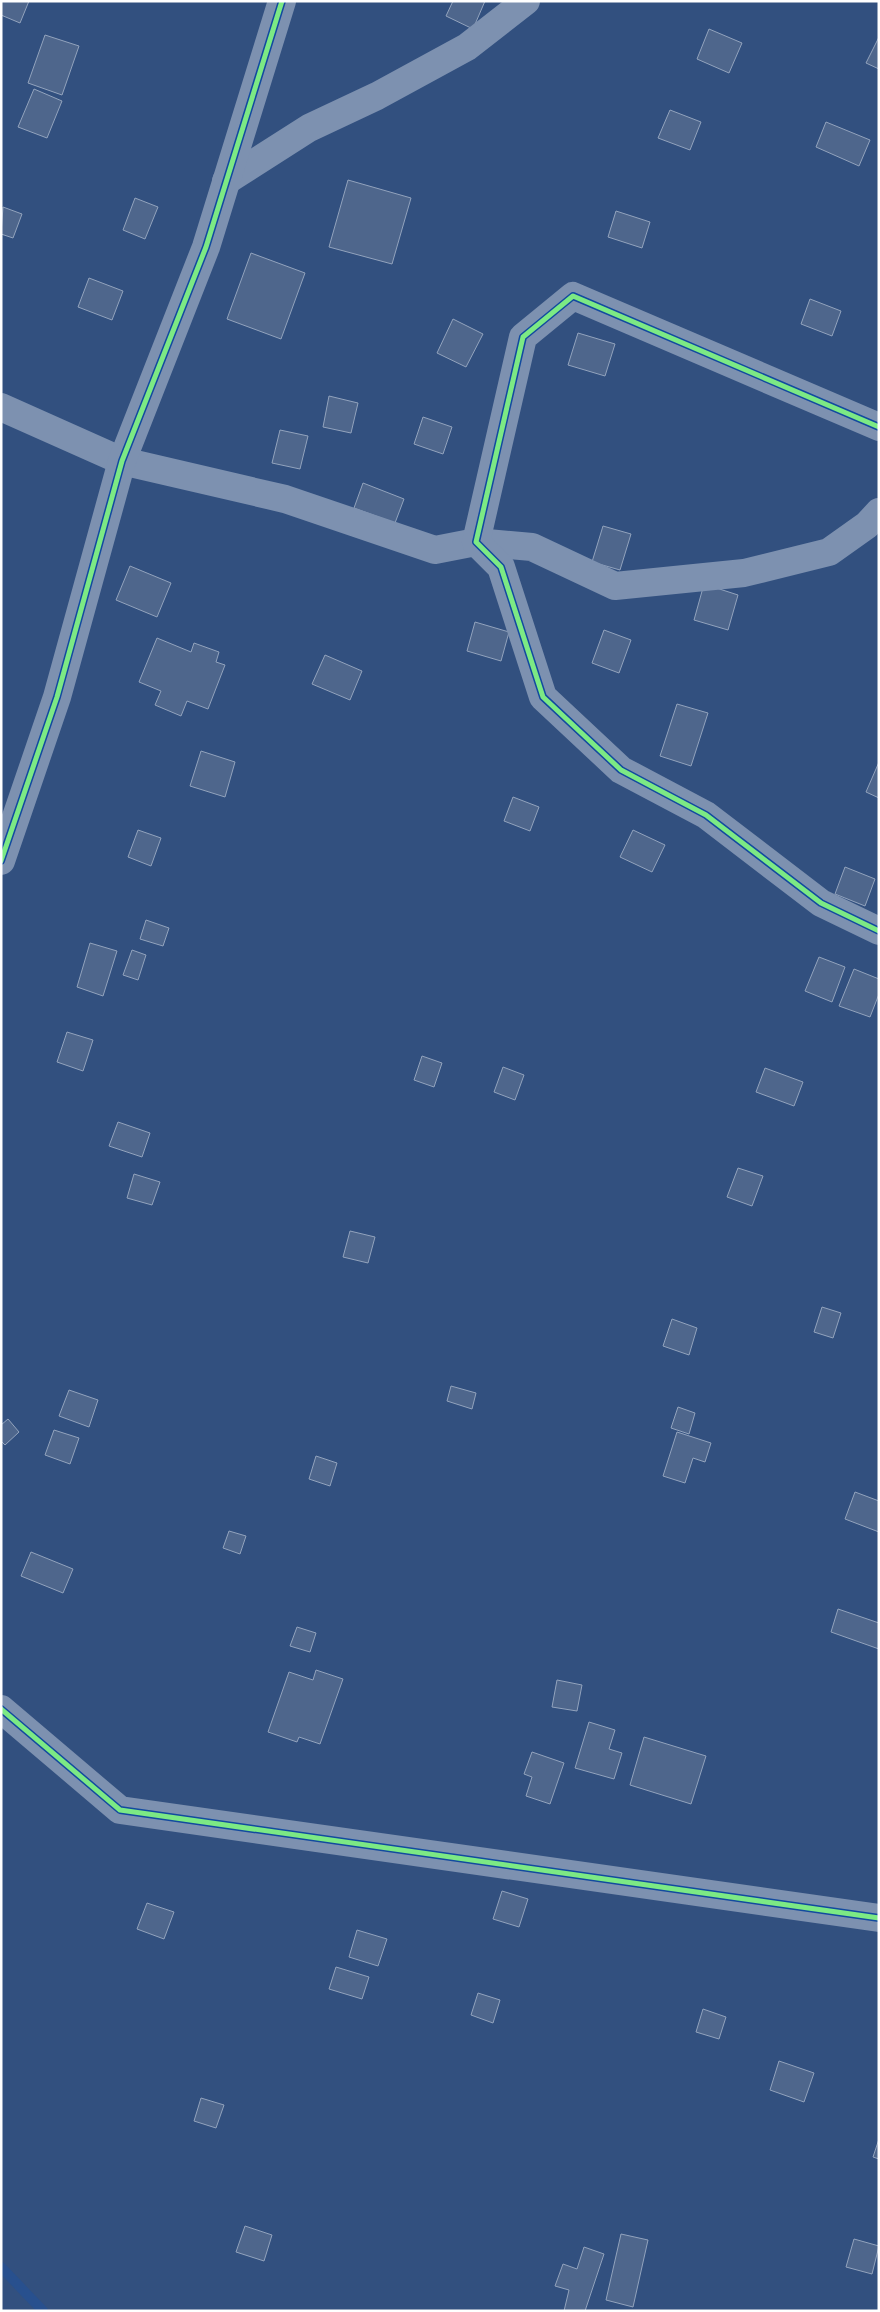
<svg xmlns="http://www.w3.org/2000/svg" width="880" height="2312" font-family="'Alegreya Sans',sans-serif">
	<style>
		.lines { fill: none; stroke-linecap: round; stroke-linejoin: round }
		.stream { stroke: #28508e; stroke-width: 10 }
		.building { fill: #4e668c; stroke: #92a3bd }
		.street { stroke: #7d91b0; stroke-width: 28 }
		.cycleway-casing { stroke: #124a9f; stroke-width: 8 }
		.cycleway { stroke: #7ce984; stroke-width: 5 }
	</style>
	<rect width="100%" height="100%" fill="#32507f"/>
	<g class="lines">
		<polyline class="stream" points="1,2267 43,2311"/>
	</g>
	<g class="building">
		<polygon points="1,1 29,1 20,23 1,15"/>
		<polygon points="453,1 485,1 473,29 446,16"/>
		<polygon points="709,29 742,43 729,73 697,59"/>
		<polygon points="45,35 79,46 62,95 28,83"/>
		<polygon points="879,37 879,69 866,63"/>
		<polygon points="34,89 62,101 47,138 18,127"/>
		<polygon points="670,110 701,122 690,150 658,138"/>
		<polygon points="826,122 870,140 859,166 816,147"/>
		<polygon points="348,180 411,198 392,264 329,247"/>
		<polygon points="135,198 158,207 145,239 123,230"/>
		<polygon points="3,207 22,214 13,238 1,234"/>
		<polygon points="616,211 650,222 642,248 608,237"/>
		<polygon points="251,253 305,273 281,339 227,319"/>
		<polygon points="89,278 123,291 112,320 78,307"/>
		<polygon points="810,299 841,311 832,336 801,324"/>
		<polygon points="453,319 483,334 466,367 437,353"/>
		<polygon points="578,333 615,344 605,376 568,365"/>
		<polygon points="329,396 358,403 351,433 323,427"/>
		<polygon points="423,417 452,427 443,454 414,444"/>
		<polygon points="280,430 308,436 300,469 272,463"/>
		<polygon points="363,483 404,499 395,523 354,508"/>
		<polygon points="603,526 631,534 620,570 592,562"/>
		<polygon points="130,566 171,583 157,617 116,600"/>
		<polygon points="704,584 738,595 728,630 694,620"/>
		<polygon points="475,622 509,632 501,661 467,651"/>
		<polygon points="604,630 631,640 619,673 592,663"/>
		<polygon points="157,638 191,652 194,643 219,652 216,662 225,665 208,709 187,701 181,716 155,705 161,691 139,682"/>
		<polygon points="325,655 362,671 350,700 312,684"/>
		<polygon points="677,704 708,713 691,766 660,756"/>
		<polygon points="201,751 235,762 225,797 190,786"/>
		<polygon points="879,762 879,798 866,792"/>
		<polygon points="513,797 539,807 530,831 504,821"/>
		<polygon points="138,830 161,838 151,866 128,857"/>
		<polygon points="633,830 665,845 652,872 620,857"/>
		<polygon points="845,867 875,879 865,906 835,894"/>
		<polygon points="146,920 169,928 163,946 140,939"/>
		<polygon points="90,943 117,951 103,996 77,987"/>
		<polygon points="132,950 146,955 138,980 123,975"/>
		<polygon points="819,957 845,967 832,1002 805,991"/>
		<polygon points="854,969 879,979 879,994 870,1017 839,1006"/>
		<polygon points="67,1032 93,1040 83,1071 57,1062"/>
		<polygon points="422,1056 442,1063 434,1087 414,1080"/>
		<polygon points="503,1067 524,1075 515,1100 494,1092"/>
		<polygon points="765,1068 803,1082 794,1106 756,1092"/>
		<polygon points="118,1122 150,1133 142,1157 109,1146"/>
		<polygon points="738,1168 763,1176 752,1206 727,1197"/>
		<polygon points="134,1174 160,1182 152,1205 127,1198"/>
		<polygon points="350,1231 375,1237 368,1263 343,1257"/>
		<polygon points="822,1307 841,1313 833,1338 814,1332"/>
		<polygon points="672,1319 697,1328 689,1355 663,1346"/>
		<polygon points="451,1386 476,1393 472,1409 447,1401"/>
		<polygon points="69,1390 98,1400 89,1427 59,1416"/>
		<polygon points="678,1407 695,1413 689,1434 671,1428"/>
		<polygon points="8,1419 19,1432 5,1445 1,1441 1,1425"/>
		<polygon points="54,1430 79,1438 70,1464 45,1455"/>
		<polygon points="677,1432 711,1443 705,1462 693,1458 685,1483 663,1476"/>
		<polygon points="316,1456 337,1463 330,1486 309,1479"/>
		<polygon points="855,1492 879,1501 879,1532 845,1519"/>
		<polygon points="229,1531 246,1536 240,1554 223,1548"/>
		<polygon points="31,1552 73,1569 63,1593 21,1576"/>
		<polygon points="838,1609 879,1623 879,1649 831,1632"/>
		<polygon points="297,1627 316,1633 310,1652 290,1646"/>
		<polygon points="316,1670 343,1679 320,1744 299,1737 297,1742 268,1732 289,1672 313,1680"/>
		<polygon points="557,1680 582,1685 577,1711 552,1707"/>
		<polygon points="589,1722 615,1730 609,1749 622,1753 614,1779 575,1768"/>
		<polygon points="644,1737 706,1756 691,1804 630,1785"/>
		<polygon points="532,1752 564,1763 550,1804 526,1796 532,1777 524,1774"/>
		<polygon points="502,1891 528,1899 519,1927 493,1919"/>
		<polygon points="147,1903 174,1912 164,1939 137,1929"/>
		<polygon points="357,1930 387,1939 378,1966 349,1957"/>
		<polygon points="336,1967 369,1977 362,1999 329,1989"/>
		<polygon points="478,1993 500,2000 493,2023 471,2015"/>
		<polygon points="703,2009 726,2017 719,2039 696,2032"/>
		<polygon points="779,2061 814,2073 804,2102 770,2090"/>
		<polygon points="201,2098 224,2105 216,2128 194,2121"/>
		<polygon points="879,2139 879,2159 873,2157"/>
		<polygon points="245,2226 272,2235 264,2261 236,2252"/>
		<polygon points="621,2234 648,2240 633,2307 606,2300"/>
		<polygon points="854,2239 879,2246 872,2274 846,2267"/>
		<polygon points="584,2247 604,2254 585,2311 564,2311 569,2290 555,2286 563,2264 577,2269"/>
	</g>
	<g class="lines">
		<g class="street">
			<polyline points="226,181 309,128 377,96 467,47 526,1"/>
			<polyline points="1,407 122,461 285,499 435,550 476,542 532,547 615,586 744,573 829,552 867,525 879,512"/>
			<polyline points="879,427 573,296 523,337 476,542 501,567 543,697 621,770 706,815 821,903 879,931"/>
			<polyline points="1,861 57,697 122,461 206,247 282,1"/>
			<polyline points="1,1709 120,1810 879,1918"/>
		</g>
		<defs>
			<g id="cycleway">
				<polyline points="879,427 573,296 523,337 476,542 501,567 543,697 621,770 706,815 821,903 879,931"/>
				<polyline points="1,861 57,697 122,461 206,247 282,1"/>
				<polyline points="1,1709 120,1810 879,1918"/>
			</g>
		</defs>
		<use href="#cycleway" class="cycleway-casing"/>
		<use href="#cycleway" class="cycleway"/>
	</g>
	<rect width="880" height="2312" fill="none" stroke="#ffffff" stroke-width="5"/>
</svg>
